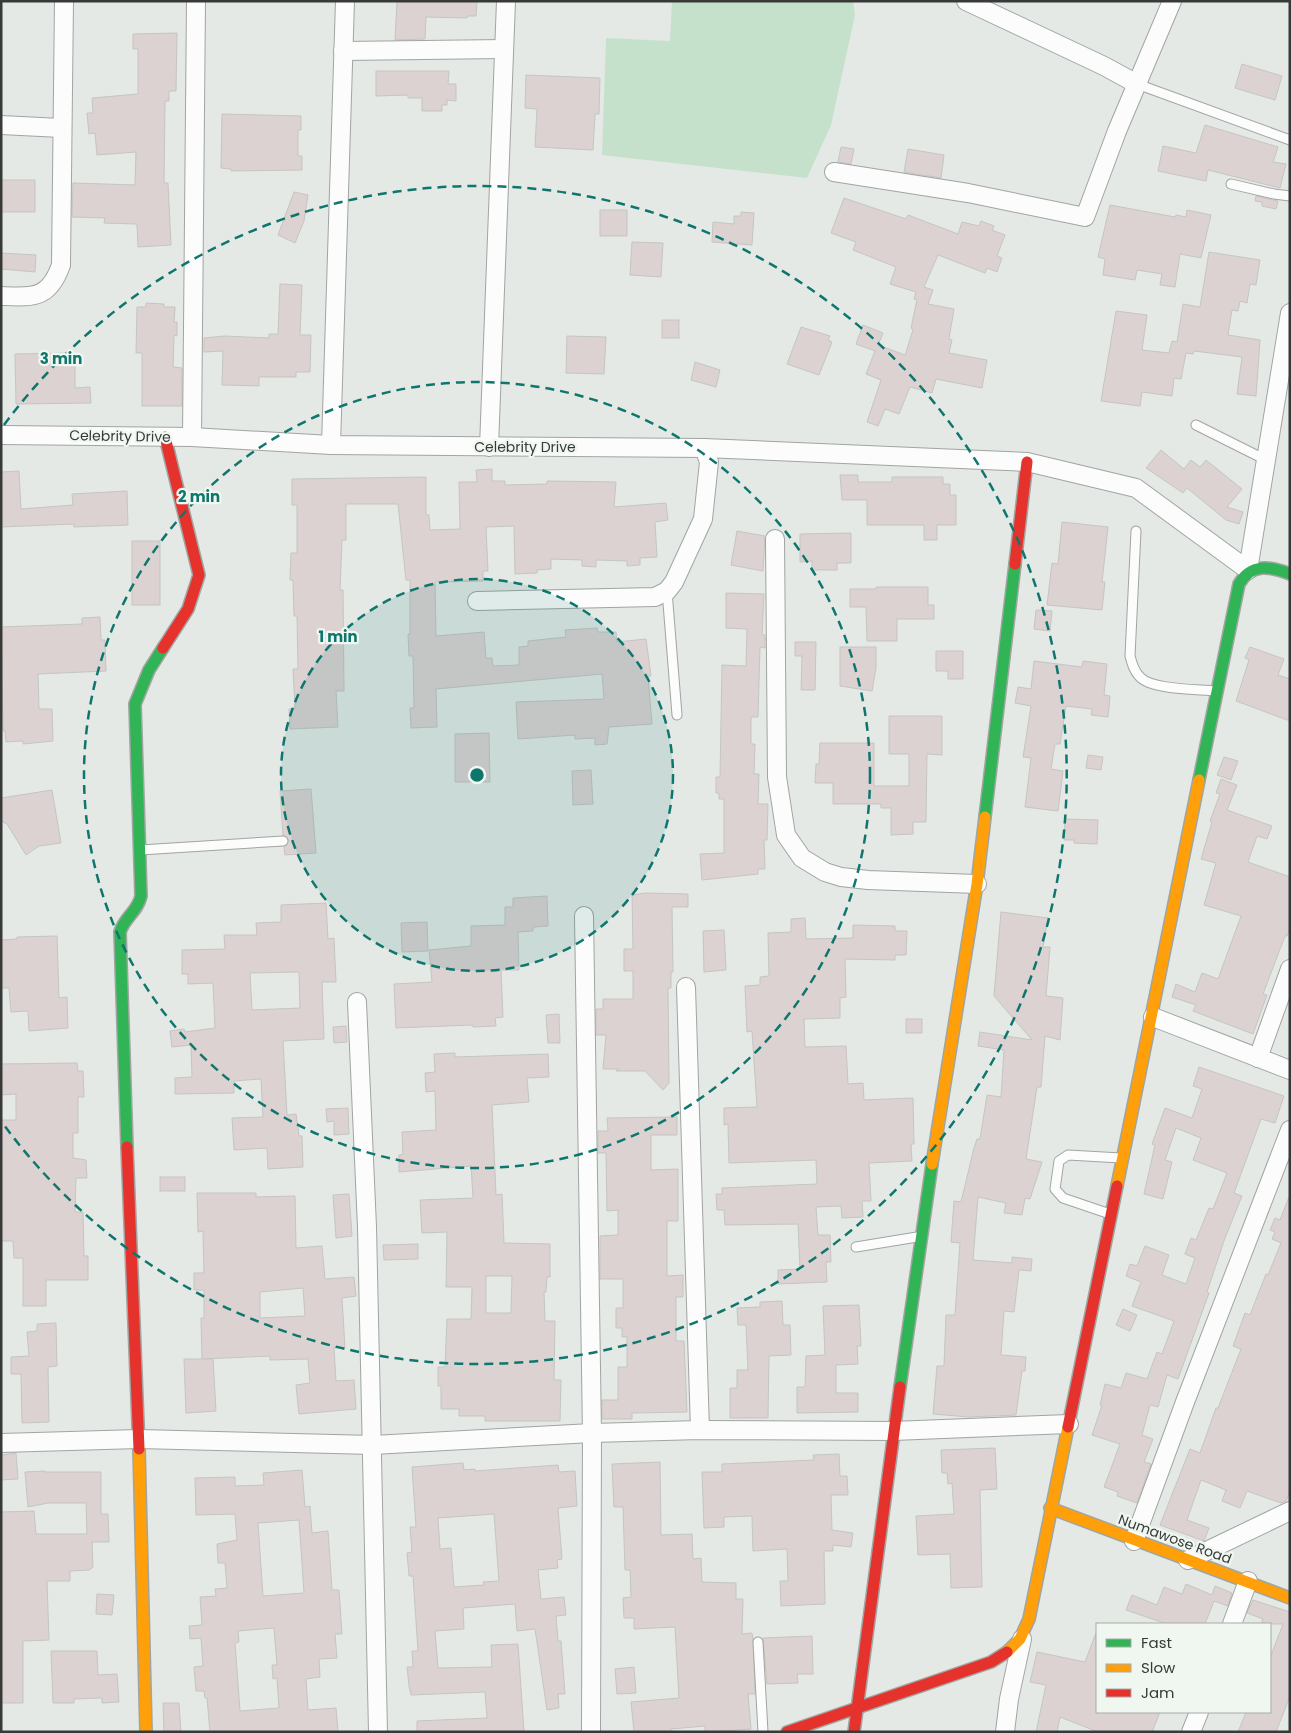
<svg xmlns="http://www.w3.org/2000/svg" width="1291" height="1733" font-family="Poppins,sans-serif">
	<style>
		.green { fill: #c5e1cb }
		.building { fill: #dcd2d1; stroke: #c5c5c3; fill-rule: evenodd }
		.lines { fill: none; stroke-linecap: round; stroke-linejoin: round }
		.lane-casing { stroke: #a1a5a2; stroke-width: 11 }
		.street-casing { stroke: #a1a5a2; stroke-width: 20 }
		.fast-casing { stroke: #a1a5a2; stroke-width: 14 }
		.slow-casing { stroke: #a1a5a2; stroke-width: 14 }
		.jam-casing { stroke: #a1a5a2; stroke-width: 14 }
		.lane { stroke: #fbfcfb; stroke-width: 9 }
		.street { stroke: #fbfcfb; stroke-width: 18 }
		.fast { stroke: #30b455; stroke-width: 11 }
		.slow { stroke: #ff9f0a; stroke-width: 11 }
		.jam { stroke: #e5322d; stroke-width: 11 }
		.ring { fill: none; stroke: #0f766e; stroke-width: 2.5; stroke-dasharray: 9 6 }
		.labels { text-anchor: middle; stroke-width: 4.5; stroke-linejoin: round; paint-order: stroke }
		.street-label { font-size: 14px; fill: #373a38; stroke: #f0f7f1 }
		.centre { fill: #0f766e; stroke: #f0f7f1; stroke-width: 2.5 }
		.ring-label { font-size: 15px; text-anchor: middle; font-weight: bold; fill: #0f766e; stroke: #f0f7f1; stroke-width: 4.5; stroke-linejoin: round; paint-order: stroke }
	</style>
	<rect width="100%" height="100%" fill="#e4e9e5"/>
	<polygon class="green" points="672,1 853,1 855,15 831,125 807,178 602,155 606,38 670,41"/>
	<g class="building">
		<polygon points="397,1 477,1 476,16 468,16 467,18 426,17 425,39 395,40"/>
		<polygon points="177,33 176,91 169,91 169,101 165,101 164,183 168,183 171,245 138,247 137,224 104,223 105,218 72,217 73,183 135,185 136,152 97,155 95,133 89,134 87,113 93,113 92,98 138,94 138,49 133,49 133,34"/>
		<polygon points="1242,64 1282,76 1275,100 1235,88"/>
		<polygon points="376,71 449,71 448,84 456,84 456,101 447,100 447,105 442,105 442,111 422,111 422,98 408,98 408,95 376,96"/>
		<polygon points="526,75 600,78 599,114 595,114 593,150 535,147 537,109 525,108"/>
		<polygon points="222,114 301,116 301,130 298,130 298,156 302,156 302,170 231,171 231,169 221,168"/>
		<polygon points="1205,125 1278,147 1273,162 1286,164 1280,188 1208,170 1206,181 1158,171 1163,146 1196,153"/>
		<polygon points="841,147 854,149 851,164 838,162"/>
		<polygon points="908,149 944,155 941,178 904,172"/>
		<rect x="1" y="180" width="34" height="32"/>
		<polygon points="294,192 308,195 304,221 295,243 278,235"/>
		<polygon points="1256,196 1278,201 1276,209 1262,206 1262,202 1255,201"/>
		<polygon points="844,198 906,219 908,215 958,234 962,222 979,226 981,221 994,226 992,230 1005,235 997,256 1002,258 997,272 987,268 985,273 938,255 924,287 933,290 928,304 954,309 949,339 952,340 949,353 987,360 982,388 936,379 932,393 910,387 899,414 885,409 878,426 867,422 881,380 866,374 875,351 856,344 863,325 883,333 878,345 905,355 913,330 911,328 917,300 914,299 916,292 890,284 896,267 853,250 856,242 831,233"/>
		<polygon points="1110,205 1175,217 1176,215 1186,217 1187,210 1211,215 1201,258 1180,254 1175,287 1160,285 1162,274 1137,270 1135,280 1103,275 1105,259 1098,257"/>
		<rect x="600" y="210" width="27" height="26"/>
		<polygon points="741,212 754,213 752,245 712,242 713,222 734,224 734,216 741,216"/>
		<polygon points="632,242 663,243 661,277 630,275"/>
		<polygon points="1209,252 1260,260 1256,285 1250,284 1247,303 1240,301 1238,311 1232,310 1228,335 1260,340 1256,396 1237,394 1242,357 1194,351 1193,354 1186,353 1181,379 1174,378 1172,396 1142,392 1140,406 1101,401 1116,311 1147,315 1142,350 1169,353 1172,341 1177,342 1183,304 1200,307"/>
		<polygon points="1,253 36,255 35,272 1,269"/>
		<polygon points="280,284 302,285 300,335 311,335 310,372 296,372 296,377 259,377 259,386 222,385 223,351 204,352 204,338 224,336 269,338 269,334 278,334"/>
		<polygon points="146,303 164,304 164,307 175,307 174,322 177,322 177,336 174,335 173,367 182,368 182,406 142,406 142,353 136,353 137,307 146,307"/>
		<rect x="662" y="320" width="17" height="18"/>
		<polygon points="801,327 830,336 828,340 832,342 819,375 787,364"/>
		<polygon points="567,336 606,337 604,374 566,373"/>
		<polygon points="69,353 69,365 75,364 75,388 90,387 91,403 16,404 15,354"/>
		<polygon points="695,362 720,370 716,387 691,380"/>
		<polygon points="1161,450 1184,469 1191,460 1200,467 1206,460 1242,489 1227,507 1243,512 1239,524 1226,520 1187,488 1183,493 1146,468"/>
		<polygon points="492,469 492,481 505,481 505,485 547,484 547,481 616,482 614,507 666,503 668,520 655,522 657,557 640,558 640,565 627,566 627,561 596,560 596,567 582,566 582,560 551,559 551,569 537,570 537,573 515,574 514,526 486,527 488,571 483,571 483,581 435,582 436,636 484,632 486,658 492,658 493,666 519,665 519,647 528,646 528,641 566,637 565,630 597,628 598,632 616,632 617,642 646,639 651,676 648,676 652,724 609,727 607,744 595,745 595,738 575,739 575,735 518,739 516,702 604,699 602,674 436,689 437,727 411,728 410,708 414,708 413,656 409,656 408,634 410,634 410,580 406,580 398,504 346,504 346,540 342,540 340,590 343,590 344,691 336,691 338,727 290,729 289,709 295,708 293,669 298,669 297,616 294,616 293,580 290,580 291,553 297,553 297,505 292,505 292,479 426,477 426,515 429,515 430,530 460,529 459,482 477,482 476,470"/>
		<polygon points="19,471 21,509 73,505 72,494 127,491 128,525 74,527 74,524 1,527 1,472"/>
		<polygon points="840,475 858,475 858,482 892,482 892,477 943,477 943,484 950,484 950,495 956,495 956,525 937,525 937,540 924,540 924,525 867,525 867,500 842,500"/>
		<polygon points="1062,522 1108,527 1102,582 1105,582 1102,610 1047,605 1052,563 1058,564"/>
		<polygon points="737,531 765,536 763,571 731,565"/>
		<polygon points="851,533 851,563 837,563 837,570 812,570 812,561 800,562 800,534"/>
		<rect x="132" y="541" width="28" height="64"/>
		<polygon points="876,587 928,587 928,605 934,605 934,619 897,619 897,641 867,641 866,607 850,607 850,589 876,589"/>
		<polygon points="726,593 764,594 762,635 765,635 765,648 760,647 758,717 751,717 751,744 755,744 754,774 759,774 758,804 768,804 767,840 764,840 765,869 758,869 758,874 702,880 700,854 724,853 724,799 719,799 719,793 716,793 716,777 720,777 722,665 746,666 747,629 726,628"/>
		<polygon points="1036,610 1052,611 1050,631 1034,629"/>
		<polygon points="100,617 101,640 105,640 106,671 38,674 39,709 52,709 53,741 23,744 23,741 6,742 5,731 3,731 1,627 82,624 82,618"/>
		<polygon points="795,642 816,642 815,690 801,690 802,656 795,656"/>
		<polygon points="840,647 876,647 876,668 872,691 840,686"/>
		<polygon points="1250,647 1284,659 1278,675 1290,679 1290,721 1236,701 1249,660 1245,658"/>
		<polygon points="936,651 963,651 963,679 948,679 948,671 936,671"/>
		<polygon points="1034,661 1082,667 1083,661 1107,664 1104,695 1110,696 1108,717 1091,715 1092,709 1066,706 1060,744 1055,744 1051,769 1063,771 1058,811 1025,807 1031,758 1023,757 1031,706 1015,703 1018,687 1031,689"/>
		<polygon points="889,716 942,716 942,755 927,754 926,822 913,822 913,834 891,835 891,808 881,808 881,804 833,804 833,783 815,783 816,764 819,764 820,743 874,743 874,786 909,786 909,754 889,754"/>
		<polygon points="489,733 490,782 455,782 455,734"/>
		<polygon points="1088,755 1103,757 1101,770 1086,768"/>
		<polygon points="1224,757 1238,761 1231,780 1217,775"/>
		<polygon points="591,770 593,804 573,805 572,771"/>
		<polygon points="1221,779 1237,785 1227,810 1272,826 1267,839 1257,836 1248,862 1290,877 1290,929 1287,936 1285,936 1263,994 1267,995 1253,1034 1193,1011 1196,1005 1172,997 1176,984 1195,992 1202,973 1218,979 1241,916 1204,905 1216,863 1201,859 1212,822 1210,821 1220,794 1216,793"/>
		<polygon points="311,789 316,853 285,855 284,847 289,840 283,835 280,791"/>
		<polygon points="52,790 61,843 39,846 26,855 7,824 1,821 1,798"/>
		<polygon points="1065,819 1098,820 1097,844 1074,843 1074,840 1064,840"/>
		<polygon points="645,893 688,894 688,907 672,907 673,972 671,972 671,988 668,988 669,1083 663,1090 645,1071 616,1071 619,1069 603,1069 606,1035 596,1035 596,1009 603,1009 603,999 633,999 633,971 624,971 624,949 633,949 632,895"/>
		<polygon points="547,896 548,926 533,927 533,931 518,932 519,970 501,970 503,1017 495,1018 496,1026 473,1027 473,1025 396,1028 394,984 432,982 429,950 471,946 471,926 505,925 505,907 513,907 513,898"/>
		<path d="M326,903L328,939L334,938L336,982H322L324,1039L283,1041L287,1115L296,1114L299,1136H302L303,1167L268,1169L267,1148L234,1150L232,1118L263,1117L261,1079L234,1081V1093L175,1094V1078L192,1077L191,1045L172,1047L170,1031L184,1029L185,1032L215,1028L213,983L188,984V974H182V950L225,949L224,935H257L256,923L281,922V905ZM299,972L300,1008L252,1010L250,973Z"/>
		<polygon points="1001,912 1048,918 1043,947 1050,947 1046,996 1063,998 1060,1040 1045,1036 1041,1087 1037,1087 1026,1159 1042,1162 1030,1199 1025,1198 1022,1215 1004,1213 1006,1203 978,1197 973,1260 1012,1263 1012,1257 1032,1259 1031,1271 1019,1270 1014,1312 1004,1311 1001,1355 1026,1357 1025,1371 1022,1371 1016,1415 969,1417 933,1414 937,1366 944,1366 946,1315 955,1315 960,1243 951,1242 954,1201 961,1202 974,1148 977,1139 980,1139 987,1095 1001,1097 1004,1050 978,1046 980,1032 1032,1040 994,996"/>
		<polygon points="805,918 806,939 853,938 853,925 895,926 895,931 907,931 906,955 895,955 895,960 845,959 846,997 840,998 840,1018 804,1019 805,1047 846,1046 848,1084 863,1083 864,1100 913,1098 914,1144 911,1144 912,1161 869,1163 871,1201 862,1201 863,1217 842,1218 841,1206 816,1207 818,1235 830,1235 831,1262 826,1262 827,1282 778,1284 778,1270 800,1269 798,1224 725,1225 724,1210 717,1210 716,1194 722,1194 722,1188 817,1184 816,1160 729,1163 728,1124 724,1125 724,1108 757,1107 752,1031 747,1032 745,986 760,985 760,977 769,976 768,933 791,932 791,919"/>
		<polygon points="427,922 428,951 402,952 401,923"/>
		<polygon points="724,930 726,970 704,972 703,931"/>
		<polygon points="57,936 59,998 67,997 68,1028 29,1031 28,1011 11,1012 9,988 1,988 1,940 17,939 17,937"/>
		<polygon points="559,1014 560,1043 548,1043 546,1015"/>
		<rect x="906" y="1019" width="16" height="14"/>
		<polygon points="346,1026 347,1042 334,1043 333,1027"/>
		<path d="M455,1053V1057L548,1054L549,1077L527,1078L529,1102L492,1105L496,1195L502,1194L504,1243L550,1244V1277H547L546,1292H544L545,1321H555L554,1380H561L560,1421H485V1416H459V1409H441V1386H438V1367H445L447,1319H471L472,1287H446L447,1232L422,1233L420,1200L473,1198L471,1166L399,1172V1155L403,1154L402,1132L436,1130L435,1091L426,1092L425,1073L435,1072L434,1054ZM486,1276H512L511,1313H486Z"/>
		<polygon points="77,1063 78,1071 83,1071 84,1097 78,1097 78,1133 73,1133 73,1158 86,1160 87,1178 76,1178 75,1212 83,1212 84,1256 88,1256 88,1280 46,1280 46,1306 23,1306 23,1258 14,1258 13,1241 1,1241 1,1120 16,1120 16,1094 1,1095 1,1064"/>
		<polygon points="1199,1067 1284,1096 1275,1123 1261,1119 1234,1193 1242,1196 1225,1238 1207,1292 1209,1293 1178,1379 1167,1375 1158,1407 1150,1405 1142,1435 1153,1439 1144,1462 1151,1464 1137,1503 1117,1496 1118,1492 1104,1487 1120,1444 1092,1435 1102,1405 1100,1405 1105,1384 1121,1388 1126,1373 1147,1379 1157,1352 1162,1354 1174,1321 1132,1306 1141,1282 1126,1276 1130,1264 1137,1266 1145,1246 1169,1255 1162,1275 1186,1284 1195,1258 1185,1254 1191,1238 1196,1240 1209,1208 1213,1209 1227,1173 1193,1160 1201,1138 1176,1128 1165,1160 1172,1162 1163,1199 1144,1194 1155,1145 1152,1144 1165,1108 1192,1118 1202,1089 1193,1086"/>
		<polygon points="348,1108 349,1134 334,1135 334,1121 327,1122 326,1109"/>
		<polygon points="677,1117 677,1135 651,1135 651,1170 678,1169 678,1221 667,1221 667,1276 683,1275 683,1297 676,1297 676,1341 684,1341 687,1412 632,1413 632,1419 602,1419 602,1400 618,1400 618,1367 627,1367 627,1337 622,1337 622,1328 616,1328 616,1308 623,1308 623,1279 600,1279 600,1236 618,1235 618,1210 607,1211 606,1153 598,1153 598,1131 608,1131 607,1118"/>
		<rect x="160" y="1177" width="25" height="14"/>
		<path d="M197,1193H256V1197L295,1196L296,1248L322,1246L325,1279L354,1277L356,1296L342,1298L345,1348H334L336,1381L354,1380L356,1409L299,1414L296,1385L310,1383L308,1359L270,1360V1356L202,1359L201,1318H204V1290H194V1273H204L203,1231L198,1232ZM303,1288L305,1316L260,1318V1292Z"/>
		<polygon points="349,1194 352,1236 336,1238 333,1195"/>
		<polygon points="1289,1197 1290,1491 1286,1501 1281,1503 1247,1491 1240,1508 1222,1501 1226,1490 1201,1480 1187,1520 1209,1528 1204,1541 1160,1525 1190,1449 1200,1453 1216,1408 1218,1408 1241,1349 1233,1346 1245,1313 1250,1315 1266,1274 1268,1275 1281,1243 1272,1239 1275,1232 1270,1230 1275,1218 1280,1220"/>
		<polygon points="418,1244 418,1259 384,1260 383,1245"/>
		<polygon points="782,1301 783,1325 790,1325 791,1355 769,1356 768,1418 730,1418 730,1388 737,1388 737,1370 748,1370 746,1325 738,1325 737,1308 760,1307 760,1302"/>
		<polygon points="859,1305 861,1346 857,1346 858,1364 836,1365 836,1393 858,1393 858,1412 797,1413 797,1387 805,1387 806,1356 825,1355 823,1306"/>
		<polygon points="1123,1309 1137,1315 1130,1331 1116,1325"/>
		<polygon points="56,1323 57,1366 48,1367 49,1422 22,1423 21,1374 11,1374 11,1357 29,1356 27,1332 37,1331 37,1324"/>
		<polygon points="184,1359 213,1359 216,1411 186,1413"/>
		<polygon points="995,1448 997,1489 980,1490 982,1587 951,1588 950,1554 918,1555 916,1516 954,1514 952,1483 948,1484 947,1473 942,1473 941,1450"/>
		<polygon points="16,1453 18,1479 1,1480 1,1455"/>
		<polygon points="839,1454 840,1476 847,1476 848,1495 831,1495 832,1530 853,1533 851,1547 833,1545 833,1551 824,1551 825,1604 781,1606 780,1581 788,1581 787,1549 753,1551 752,1516 724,1517 724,1527 704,1528 702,1472 722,1472 722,1464 814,1460 813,1455"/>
		<polygon points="660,1462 661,1535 692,1534 693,1559 701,1558 702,1582 736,1583 736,1599 743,1599 742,1634 752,1633 753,1639 755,1694 748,1694 751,1729 705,1732 705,1726 671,1729 671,1732 634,1732 631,1702 679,1698 675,1627 634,1629 634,1618 624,1618 623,1598 631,1597 630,1570 625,1570 623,1507 614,1507 612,1464"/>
		<path d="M463,1463L464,1470L475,1469V1471L558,1465L559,1472L575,1471L577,1506L558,1508L562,1559L557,1560L558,1568L538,1570L541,1599L564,1597L566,1615L556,1616L558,1641H561L565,1694H558L559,1708L547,1710L535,1629L517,1631L515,1604L463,1608L464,1629L435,1631L438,1668L492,1667L491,1645L518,1644L524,1732H417V1721L487,1718L485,1692L411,1695L409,1686L407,1667H413L412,1651H418L413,1576H409L407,1553L412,1552L410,1527H416L412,1467ZM494,1514L499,1581L483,1582L484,1585L454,1587L451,1548L440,1549L438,1518Z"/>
		<path d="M302,1470L305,1507L310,1506L312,1533L328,1531L332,1590H339L342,1634H335L337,1658L319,1659L320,1677L306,1679L308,1710L336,1708L338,1732H210L207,1698H205L204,1691H196L194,1667L203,1666L201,1638L190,1639L189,1626L202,1625L200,1597L216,1596L215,1589L227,1588L225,1563H218L217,1544L237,1540L235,1514L196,1515L195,1478L235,1477V1486L264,1485L263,1473ZM299,1520L304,1593L263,1596L258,1523ZM274,1628L277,1665H272L273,1679L277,1678L279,1708L240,1711L235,1643L239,1642L238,1631Z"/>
		<polygon points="45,1471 45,1472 101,1472 101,1514 108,1514 109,1542 92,1542 93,1567 89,1570 70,1571 70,1581 47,1581 49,1640 23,1641 23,1703 1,1703 1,1512 34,1511 36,1534 87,1534 86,1503 48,1503 28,1507 25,1472"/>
		<polygon points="1186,1584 1212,1595 1215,1586 1232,1593 1228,1606 1214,1601 1205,1624 1167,1624 1126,1610 1132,1595 1157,1605 1164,1587 1182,1594"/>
		<polygon points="97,1594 114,1595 112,1615 96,1614"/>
		<polygon points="1253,1600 1290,1612 1290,1696 1276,1732 1238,1732 1246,1712 1270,1712 1270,1658 1283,1624 1261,1624 1263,1619 1247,1613"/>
		<polygon points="1096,1633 1097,1712 1160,1712 1152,1732 1098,1732 1060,1717 1057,1732 1036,1732 1046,1685 1030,1682 1037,1652 1085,1662"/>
		<polygon points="812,1636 813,1674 797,1674 798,1683 767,1684 763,1638"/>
		<polygon points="51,1651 97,1651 98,1675 117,1674 119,1702 102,1703 102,1698 74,1699 74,1703 53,1703"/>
		<polygon points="634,1667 636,1693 617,1694 615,1669"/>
		<polygon points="163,1703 179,1703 181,1732 164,1732"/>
	</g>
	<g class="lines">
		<defs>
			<g id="lane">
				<polyline points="1137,84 1290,140"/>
				<polyline points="1231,184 1274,194 1290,196"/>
				<polyline points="1196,425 1266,460"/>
				<path d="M1136,531L1130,656C1132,664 1134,671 1140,677C1152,690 1198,689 1216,691"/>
				<polyline points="667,591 677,715"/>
				<polyline points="140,850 283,841"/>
				<polyline points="1110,1214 1063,1198 1055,1189 1059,1161 1068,1155 1121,1158"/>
				<polyline points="856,1247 917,1237"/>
				<polyline points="758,1642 763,1732"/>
			</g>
			<g id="street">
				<polyline points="966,1 1104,66 1137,84"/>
				<polyline points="343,51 504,49"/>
				<polyline points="1,125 61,128"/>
				<polyline points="834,172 968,193 1085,217 1117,131 1172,1"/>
				<path d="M1,296C34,297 49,299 61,265L64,1"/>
				<polyline points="1,435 192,437 331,445 704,448 709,462 703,519 674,582 667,591 655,597 477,601"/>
				<polyline points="192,437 196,1"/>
				<polyline points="331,445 345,1"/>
				<polyline points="489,447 506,1"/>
				<polyline points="704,448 1027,462 1136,488 1248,570 1290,313"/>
				<polyline points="775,539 777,777 786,835 802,858 825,872 841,877 868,880 977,884"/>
				<polyline points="584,916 592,1433 591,1732"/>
				<polyline points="686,987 700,1430"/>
				<polyline points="357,1002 367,1227 378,1732"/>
				<polyline points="1153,1017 1290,1070"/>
				<polyline points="1258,1058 1290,969"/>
				<polyline points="1,1443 139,1439 373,1445 592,1433 700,1430 893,1431 1069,1424"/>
				<polyline points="1134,1541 1185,1402 1290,1130"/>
				<polyline points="1188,1560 1290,1511"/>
				<polyline points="1232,1624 1248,1581"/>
				<polyline points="1005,1732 1009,1699 1022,1639"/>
				<polyline points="1191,1732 1199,1712"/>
			</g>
			<g id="fast">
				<path d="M1199,780L1239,584C1251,563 1270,566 1290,574"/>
				<polyline points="985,817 1015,564"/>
				<path d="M127,1147L120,932C124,918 138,911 141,896L135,704L149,670L163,648"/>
				<polyline points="900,1387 932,1164"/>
			</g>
			<g id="slow">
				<polyline points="932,1164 977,884 985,817"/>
				<polyline points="1117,1186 1199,780"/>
				<polyline points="139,1449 146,1732"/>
				<polyline points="1050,1508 1290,1598"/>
				<polyline points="1007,1652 1020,1639 1029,1619 1068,1427"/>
			</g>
			<g id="jam">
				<polyline points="1015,564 1027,462"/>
				<polyline points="163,648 188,609 199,575 165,437"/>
				<polyline points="127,1147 139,1449"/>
				<polyline points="1068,1427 1117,1186"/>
				<polyline points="787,1732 991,1662 1007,1652"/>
				<polyline points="854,1732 900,1387"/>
			</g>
		</defs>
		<use href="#lane" class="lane-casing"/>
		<use href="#street" class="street-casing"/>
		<use href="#fast" class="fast-casing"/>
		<use href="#slow" class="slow-casing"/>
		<use href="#jam" class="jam-casing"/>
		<use href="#lane" class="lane"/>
		<use href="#street" class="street"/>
		<use href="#fast" class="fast"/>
		<use href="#slow" class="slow"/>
		<use href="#jam" class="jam"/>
	</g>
	<circle cx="477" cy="775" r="196" fill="#0f766e" fill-opacity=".12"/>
	<g class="ring">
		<circle cx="477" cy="775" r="196"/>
		<circle cx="477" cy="775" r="393"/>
		<path d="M4 425A589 589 0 1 1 4 1125"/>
	</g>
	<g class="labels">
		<g class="street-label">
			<text transform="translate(120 436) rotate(1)" y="5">Celebrity Drive</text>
			<text x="525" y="452">Celebrity Drive</text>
			<text transform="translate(1175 1539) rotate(20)" y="5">Numawose Road</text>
		</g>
	</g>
	<circle cx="477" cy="775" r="8" class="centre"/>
	<g class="ring-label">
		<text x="61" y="364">3 min</text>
		<text x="199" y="502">2 min</text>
		<text x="338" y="642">1 min</text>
	</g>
	<rect width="1291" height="1733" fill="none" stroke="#373a38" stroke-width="5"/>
	<rect x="1096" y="1623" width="175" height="90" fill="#f0f7f1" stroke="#a6aba7"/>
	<rect x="1106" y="1639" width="25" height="8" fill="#30b455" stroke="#a6aba7"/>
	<text x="1141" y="1648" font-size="15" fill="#373a38">Fast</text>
	<rect x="1106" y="1664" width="25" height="8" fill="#ff9f0a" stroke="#a6aba7"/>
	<text x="1141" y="1673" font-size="15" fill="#373a38">Slow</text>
	<rect x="1106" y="1689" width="25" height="8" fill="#e5322d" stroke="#a6aba7"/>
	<text x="1141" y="1698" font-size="15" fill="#373a38">Jam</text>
</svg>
